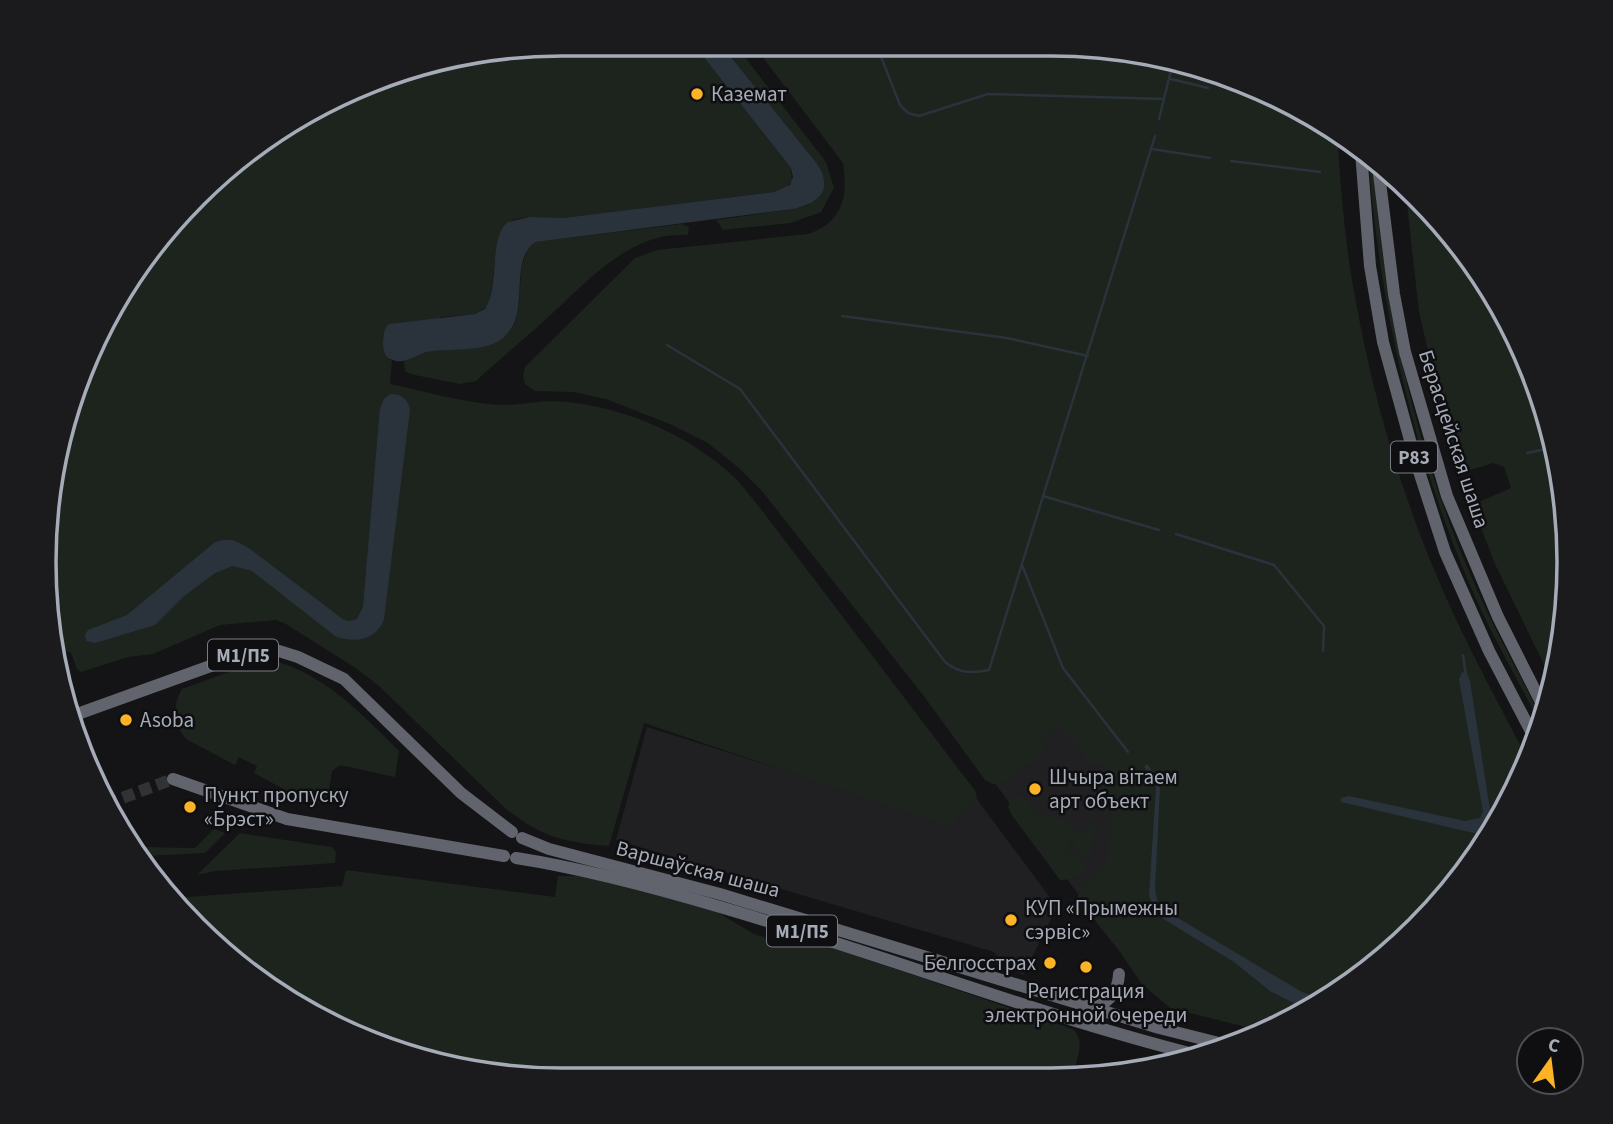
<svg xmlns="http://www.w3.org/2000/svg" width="1613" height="1124" font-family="'Source Sans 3',sans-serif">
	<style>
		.built { fill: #202023 }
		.green { fill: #1c241d }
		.water { fill: #2a333b }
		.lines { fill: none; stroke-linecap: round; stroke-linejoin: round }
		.stream { stroke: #2a333b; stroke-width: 2.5 }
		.highway-tunnel { stroke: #313236; stroke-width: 12; stroke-dasharray: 12 6; stroke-linecap: butt }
		.highway { stroke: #61646d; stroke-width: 12 }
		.poi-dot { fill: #fcb326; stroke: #0f0f11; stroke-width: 2.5 }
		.labels { text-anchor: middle; stroke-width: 5; stroke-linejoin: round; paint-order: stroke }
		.shield { fill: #0f0f11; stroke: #787c85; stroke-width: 2 }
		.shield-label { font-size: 19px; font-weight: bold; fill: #a5abb7 }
		.poi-label { font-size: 21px; fill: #a5abb7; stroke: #0f0f11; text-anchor: start }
		.street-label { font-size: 21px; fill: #a5abb7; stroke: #0f0f11 }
		.rim { fill: none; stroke: #a5abb7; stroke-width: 3.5 }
	</style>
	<rect width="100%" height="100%" fill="#141416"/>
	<g class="built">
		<polygon points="1061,715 1120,770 1117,870 1082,899 984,769"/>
		<polygon points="647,727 944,820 976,798 1057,907 1023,975 1007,967 994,952 616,840"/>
	</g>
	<g class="green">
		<path d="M562,44L695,46L791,168L792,181L786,188L774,192L563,218C547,219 530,215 513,220C490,227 497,286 487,307L475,314L441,317L389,359L392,360L390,384C425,391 463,403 500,405C518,406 535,401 553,401C617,404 686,432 733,476C742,484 749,495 757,504L976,792L977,800L956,818L952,827L644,723L609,846C564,842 541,837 505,808L379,686L357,669L286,624L276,620L220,625L153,654L128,657L81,672L77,669L71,653L62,649L57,652L55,658L62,677L59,679L54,663L48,495L83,363L172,221L274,131L427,62Z"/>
		<polygon points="722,46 737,47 826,162 834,188 821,212 791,223 723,230 716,220 793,209 809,205 823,177 815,161"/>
		<path d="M755,47L1152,54L1310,113L1337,134C1341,190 1345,247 1356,302C1372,392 1398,482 1433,567C1460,634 1496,698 1529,762L1482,850L1417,929L1281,1027L1266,1032L1170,1008L1141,983L1120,952L1077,898L1082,886L1106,865C1109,838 1118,808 1103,785L1111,779V774L1103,763H1098L1092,767L1060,725L1039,739L1047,751L1002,783L993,784L985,780L923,695L762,491L739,468L708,443L672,425L606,399L574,392L535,391L525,384L523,376L525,367L635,258L657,250L808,234C843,222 848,197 843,163Z"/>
		<path d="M1368,157L1373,161C1379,216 1383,272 1394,326C1412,414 1438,503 1475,585C1495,631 1520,675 1542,719L1541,725C1517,678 1489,631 1469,583C1411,446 1380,305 1368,157Z"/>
		<polygon points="1405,186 1418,196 1482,274 1530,364 1559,461 1569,562 1559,663 1553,683 1495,564 1472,505 1511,488 1504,467 1493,463 1460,473 1444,420 1419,312"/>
		<path d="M682,224L689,227L688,235C630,230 583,286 544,321C522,341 498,360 476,381L460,384L410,374L405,371L404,361C411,358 417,354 424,353C450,346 482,354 504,337C532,316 508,260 536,242Z"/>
		<path d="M271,660C325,674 361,713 399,751L395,777L340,765L332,771L328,797L318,803L307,802L254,773L257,766L239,757L235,765L186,739C174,726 172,704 182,689L256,662Z"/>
		<polygon points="1016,797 1024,797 1036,813 1068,820 1078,833 1093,823 1095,826 1089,861 1071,840 1067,842 1065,850 1068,853 1077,854 1086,865 1085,870 1074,879 1060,880 1011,814 1008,807 1010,800"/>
		<polygon points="214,829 225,833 205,853 143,856 137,847 195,848"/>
		<polygon points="240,833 332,847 336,852 335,863 216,871 197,875"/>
		<path d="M346,870L555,897L558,876H582L614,883L717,912L754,934L791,945H825L1072,1029C1086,1039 1077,1057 1074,1072L562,1080L461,1070L363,1041L274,993L195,928L173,898L342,886Z"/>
	</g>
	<g class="water">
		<path d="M695,46H722L815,161C834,187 822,203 793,209L536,242C505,261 536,321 497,342C477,352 450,348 428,352C416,354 405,365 393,360C385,358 383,351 383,343C384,335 383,330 389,324L475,314L485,309C500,287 488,237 508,222L530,217L563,218L774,192L790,185L793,177L791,168Z"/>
		<path d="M390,394C401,393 408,399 410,410L384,619C377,640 355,644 335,636L252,571L233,566L215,573L183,597L155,625L95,643L86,641L85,635L88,630L127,615L214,543C228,536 238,541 250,549L344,620L349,621L357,619L363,607L380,408L384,399Z"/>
		<polygon points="1462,672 1467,674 1470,681 1493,829 1487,841 1478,834 1341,802 1341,798 1349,796 1465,821 1480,818 1483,811 1459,680"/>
		<polygon points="1147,764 1157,777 1160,789 1155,888 1157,901 1166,911 1302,992 1320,998 1305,1009 1270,991 1234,962 1165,920 1154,910 1149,895 1156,788 1154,778 1144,767"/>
	</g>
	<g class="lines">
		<g class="stream">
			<polyline points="878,49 900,105 908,113 919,116 988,94 1164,99"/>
			<polyline points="1171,79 1208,88"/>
			<polyline points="1235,91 1248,90"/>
			<polyline points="1159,119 1173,62"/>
			<polyline points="1152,149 1210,158"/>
			<polyline points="1231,161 1320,172"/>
			<polyline points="842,316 1007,338 1088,356"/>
			<path d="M667,345L740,389L945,662C959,673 971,674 989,670L1155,136"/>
			<polyline points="1527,453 1555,447"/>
			<polyline points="1043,496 1159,530"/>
			<polyline points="1176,534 1274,565 1324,626 1323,651"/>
			<polyline points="1022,565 1063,668 1128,752"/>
			<polyline points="1463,655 1466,676"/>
		</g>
		<polyline class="highway-tunnel" points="106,804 173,779"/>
		<g class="highway">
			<polyline points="1361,152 1370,266 1383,342 1416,462 1445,552 1489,651 1536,741"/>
			<polyline points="1378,166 1394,294 1405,352 1447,496 1498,617 1545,710"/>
			<polyline points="72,716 241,655 265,650 279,651 298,657 344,679 461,793 512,832"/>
			<polyline points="173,779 287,819 504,856"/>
			<polyline points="522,838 549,849 720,894 1159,1028 1227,1045"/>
			<path d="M516,858C587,869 657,888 727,909C884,955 1038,1015 1197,1055"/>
			<path d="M1095,1008C1111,1000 1118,991 1119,974"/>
		</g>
	</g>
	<g class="poi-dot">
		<circle cx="697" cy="94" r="7"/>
		<circle cx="126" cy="720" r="7"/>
		<circle cx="1035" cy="789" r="7"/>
		<circle cx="190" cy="807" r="7"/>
		<circle cx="1011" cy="920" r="7"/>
		<circle cx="1050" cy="963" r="7"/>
		<circle cx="1086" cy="967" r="7"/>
	</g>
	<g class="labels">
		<g class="shield">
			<rect x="1391" y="441.5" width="46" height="31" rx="5"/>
			<rect x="208" y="639.5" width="70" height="31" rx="5"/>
			<rect x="767" y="915.5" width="70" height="31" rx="5"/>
		</g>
		<g class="shield-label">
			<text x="1414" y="464">Р83</text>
			<text x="243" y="662">М1/П5</text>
			<text x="802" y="938">М1/П5</text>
		</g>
		<g class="poi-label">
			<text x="711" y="101">Каземат</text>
			<text x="140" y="727">Asoba</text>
			<text x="1049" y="784">Шчыра вiтаем<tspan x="1049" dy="24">арт объект</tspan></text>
			<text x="204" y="802">Пункт пропуску<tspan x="204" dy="24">«Брэст»</tspan></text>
			<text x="1025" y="915">КУП «Прымежны<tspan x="1025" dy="24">сэрвіс»</tspan></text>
			<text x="1036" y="970" text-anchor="end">Белгосстрах</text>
			<text x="1086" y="998" text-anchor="middle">Регистрация<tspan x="1086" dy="24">электронной очереди</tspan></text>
		</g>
		<g class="street-label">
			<text transform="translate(1454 439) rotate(72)" y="7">Берасцейская шаша</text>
			<text transform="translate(698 869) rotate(15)" y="7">Варшаўская шаша</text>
		</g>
	</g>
	<path d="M0 0H1613V1124H0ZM562 56H1051A506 506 0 0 1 1557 562V562A506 506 0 0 1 1051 1068H562A506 506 0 0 1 56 562V562A506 506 0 0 1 562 56Z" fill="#1b1b1e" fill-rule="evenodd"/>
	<path class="rim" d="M562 56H1051A506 506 0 0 1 1557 562V562A506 506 0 0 1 1051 1068H562A506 506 0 0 1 56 562V562A506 506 0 0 1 562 56Z"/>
	<g transform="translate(1550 1061) rotate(14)"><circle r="33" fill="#0f0f11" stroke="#4b4d53" stroke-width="2"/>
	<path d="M0-5L12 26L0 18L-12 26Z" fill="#fcb326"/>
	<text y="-10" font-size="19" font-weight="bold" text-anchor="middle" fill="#a5abb7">С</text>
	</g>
</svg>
